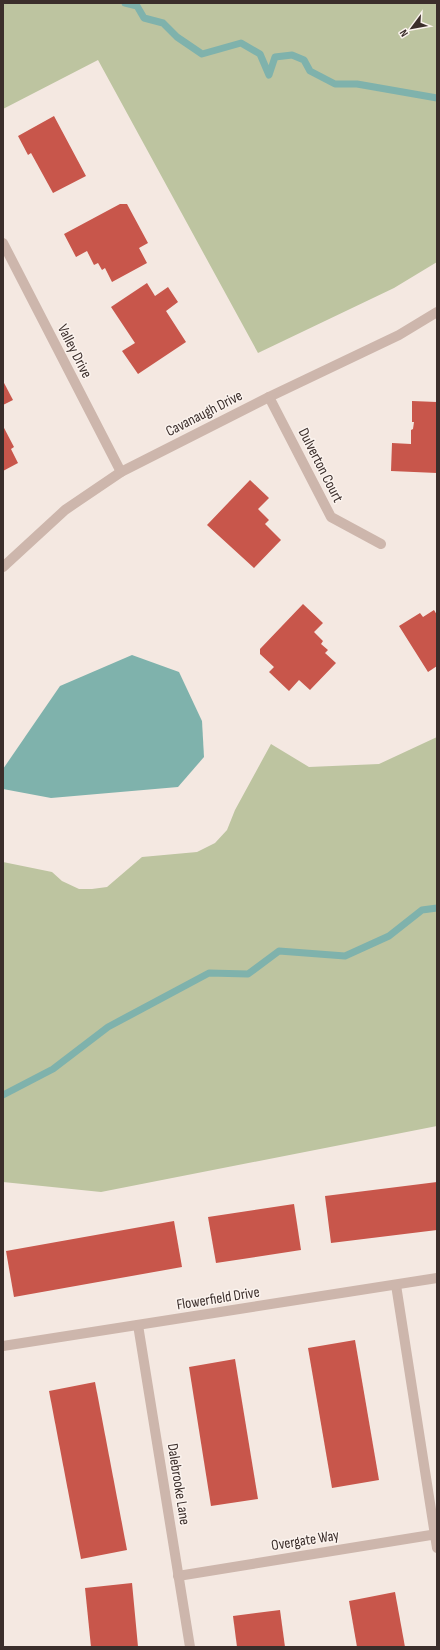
<svg xmlns="http://www.w3.org/2000/svg" width="440" height="1650" font-family="'Sofia Sans Condensed',sans-serif">
	<style>
		.green { fill: #bdc4a0 }
		.water { fill: #7fb2ac }
		.lines { fill: none; stroke-linecap: round; stroke-linejoin: round }
		.stream { stroke: #7fb2ac; stroke-width: 7 }
		.building { fill: #c8564b }
		.minor { stroke: #cdb6ac; stroke-width: 10 }
		.tertiary { stroke: #cdb6ac; stroke-width: 10 }
		.labels { text-anchor: middle; stroke-width: 3; stroke-linejoin: round; paint-order: stroke }
		.street-label { font-size: 15px; fill: #3b2e2b; stroke: #fbf3ee }
	</style>
	<rect width="100%" height="100%" fill="#f4e8e1"/>
	<g class="green">
		<polygon points="3,3 437,3 437,262 394,288 258,353 98,60 3,109"/>
		<polygon points="437,737 437,1126 101,1192 3,1182 3,862 52,872 62,881 79,889 92,889 107,887 142,857 197,852 215,843 227,830 235,810 271,744 309,767 379,764"/>
	</g>
	<polygon class="water" points="132,655 179,672 202,721 204,757 178,787 51,798 3,789 3,769 60,686"/>
	<g class="lines">
		<g class="stream">
			<polyline points="125,3 137,6 144,18 163,23 177,37 202,54 241,43 260,54 269,75 275,57 292,55 304,60 310,71 335,84 357,84 437,98"/>
			<polyline points="3,1095 53,1069 108,1027 209,973 248,974 279,951 345,956 389,936 422,910 437,908"/>
		</g>
	</g>
	<g class="building">
		<polygon points="54,116 86,176 53,193 31,153 28,155 18,136"/>
		<polygon points="120,204 127,204 148,243 139,248 147,263 112,282 105,268 102,270 98,263 94,265 87,251 76,257 64,234"/>
		<polygon points="147,283 155,296 168,287 178,302 166,311 186,342 138,374 122,351 135,343 111,307"/>
		<polygon points="3,381 13,400 3,405"/>
		<polygon points="412,401 437,402 437,473 391,471 392,443 411,444 411,430 413,429 414,422 412,422"/>
		<polygon points="3,426 14,447 11,449 18,463 3,471"/>
		<polygon points="250,480 269,498 258,509 269,520 265,524 281,540 254,568 207,525"/>
		<polygon points="303,604 323,623 314,632 323,641 321,644 328,650 325,653 336,663 310,690 299,680 289,691 269,672 274,667 260,654 260,649"/>
		<polygon points="434,610 437,615 437,666 428,672 399,626 420,613 423,617"/>
		<polygon points="437,1182 437,1230 331,1243 325,1196"/>
		<polygon points="294,1204 301,1250 216,1263 208,1217"/>
		<polygon points="174,1221 182,1267 14,1297 6,1251"/>
		<polygon points="355,1340 379,1480 332,1488 308,1348"/>
		<polygon points="235,1359 258,1499 211,1506 189,1367"/>
		<polygon points="95,1382 127,1550 81,1559 49,1391"/>
		<polygon points="132,1583 138,1647 91,1647 85,1588"/>
		<polygon points="395,1592 405,1647 357,1647 349,1601"/>
		<polygon points="280,1610 285,1647 237,1647 233,1616"/>
	</g>
	<g class="lines">
		<g class="minor">
			<polyline points="3,243 121,472"/>
			<polyline points="269,397 331,517 381,544"/>
			<polyline points="396,1285 437,1548"/>
			<polyline points="138,1325 190,1647"/>
			<polyline points="3,1346 437,1278"/>
			<polyline points="178,1576 437,1534"/>
		</g>
		<polyline class="tertiary" points="3,567 65,510 121,472 269,397 399,335 437,312"/>
	</g>
	<g class="labels">
		<g class="street-label">
			<text transform="translate(75 351) rotate(63)" y="5">Valley Drive</text>
			<text transform="translate(204 413) rotate(-27)" y="5">Cavanaugh Drive</text>
			<text transform="translate(321 465) rotate(63)" y="5">Dulverton Court</text>
			<text transform="translate(218 1298) rotate(-9)" y="5">Flowerfield Drive</text>
			<text transform="translate(179 1484) rotate(81)" y="5">Dalebrooke Lane</text>
			<text transform="translate(305 1540) rotate(-9)" y="5">Overgate Way</text>
		</g>
	</g>
	<rect width="440" height="1650" fill="none" stroke="#3b2e2b" stroke-width="8"/>
	<g transform="translate(412 28) rotate(238)" stroke="#fbf3ee" stroke-width="3" paint-order="stroke">
	<path d="M0-3L7 15L0 10L-7 15Z" fill="#3b2e2b"/>
	<text y="-6" font-size="11" font-weight="bold" text-anchor="middle" fill="#3b2e2b">N</text>
	</g>
</svg>
